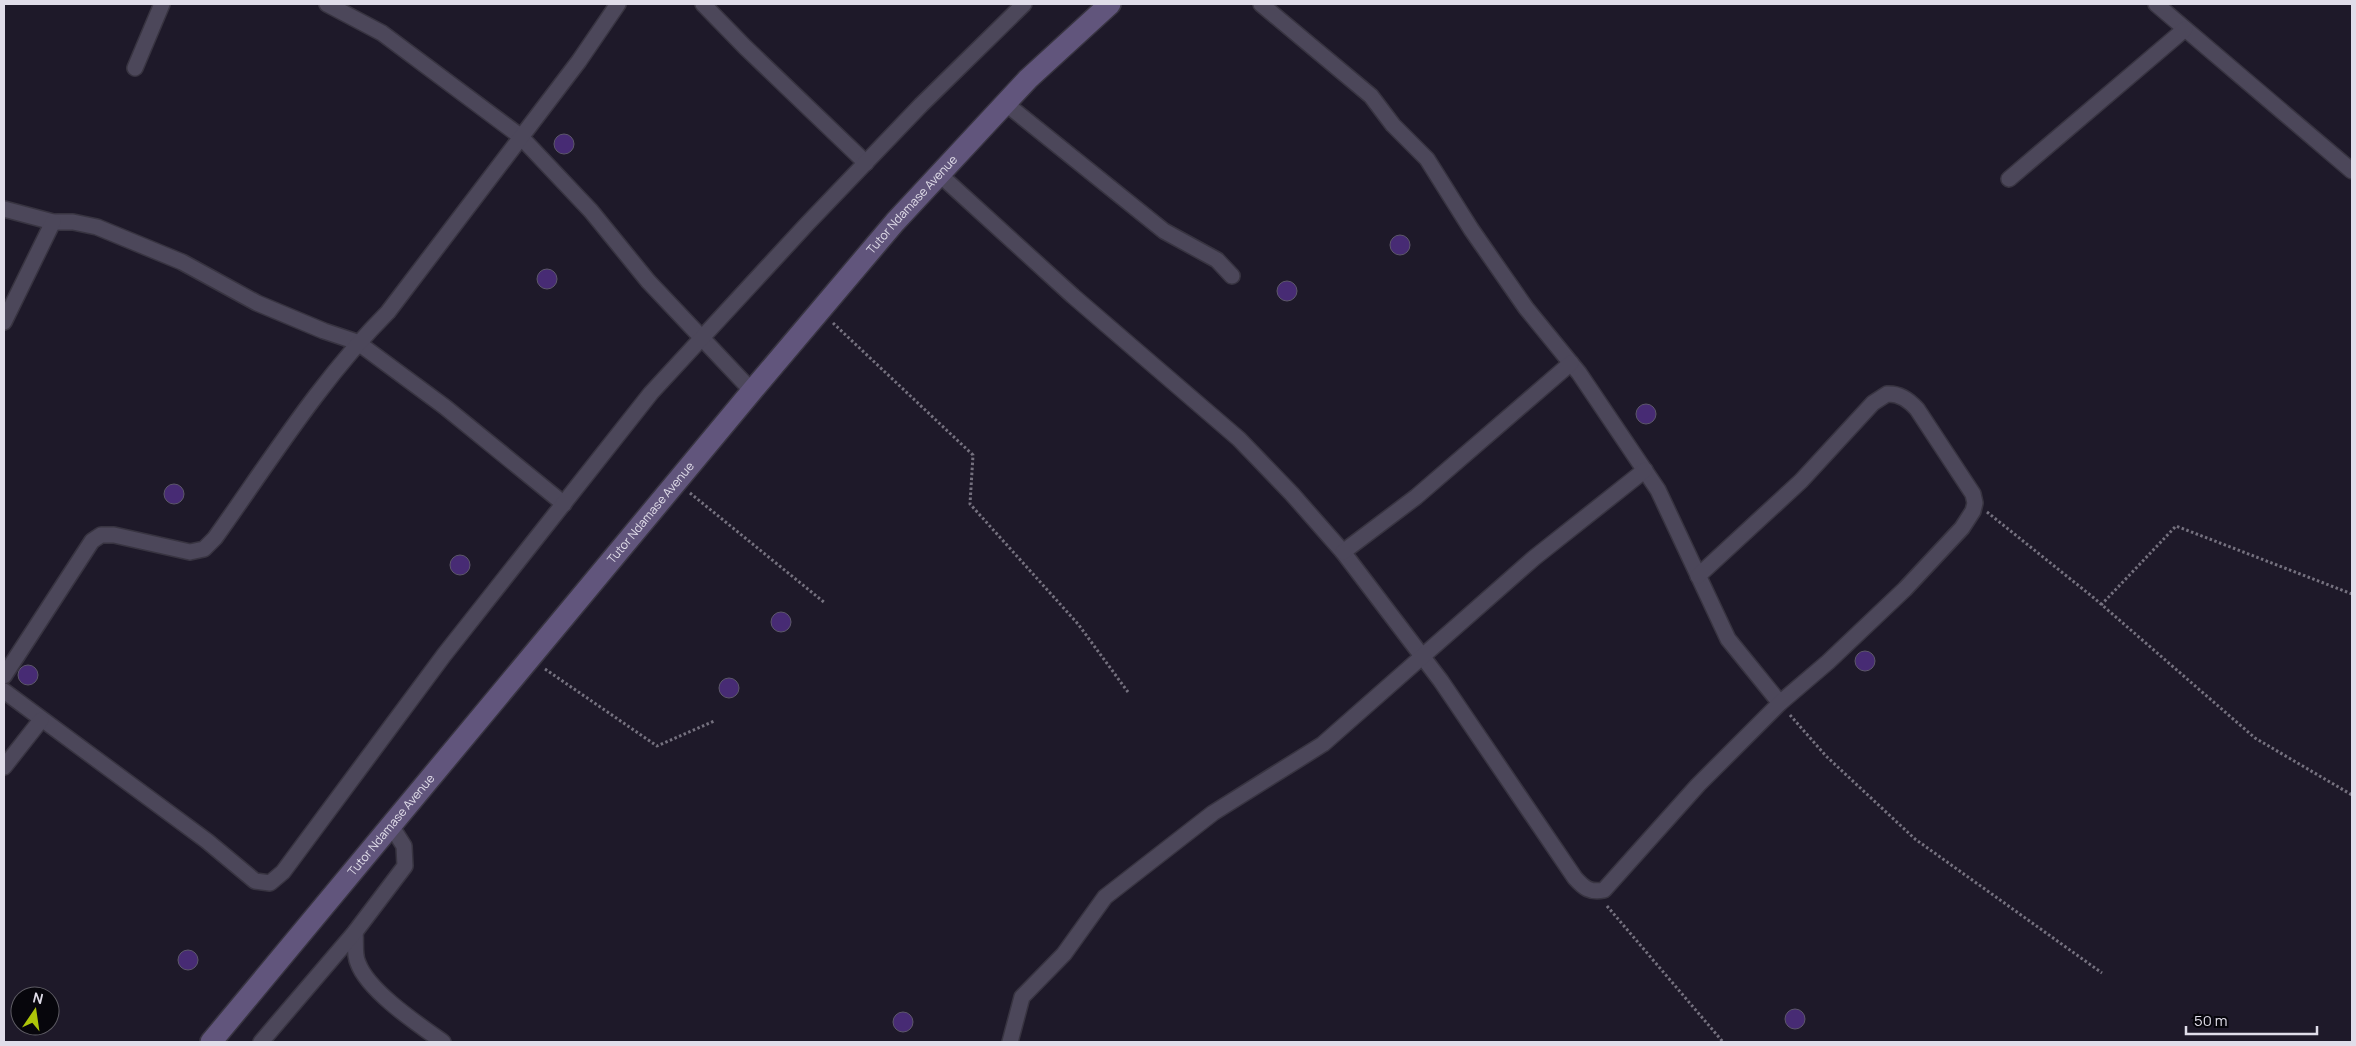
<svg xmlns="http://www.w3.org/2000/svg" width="2356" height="1046" font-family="Manrope,sans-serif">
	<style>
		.building { fill: #472b74; stroke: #5d576b }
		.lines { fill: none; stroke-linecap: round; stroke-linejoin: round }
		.street-casing { stroke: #383441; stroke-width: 18 }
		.secondary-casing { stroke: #383441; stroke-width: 24 }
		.path { stroke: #75717f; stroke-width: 3; stroke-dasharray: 2.5 2.5; stroke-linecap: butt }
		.street { stroke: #4c475a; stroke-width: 15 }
		.secondary { stroke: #61557c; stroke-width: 21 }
		.labels { text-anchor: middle; stroke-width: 5; stroke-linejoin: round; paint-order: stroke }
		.street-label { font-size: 12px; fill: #e0dde9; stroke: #07060c }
	</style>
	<rect width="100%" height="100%" fill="#1e1929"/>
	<g class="building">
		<circle cx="564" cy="144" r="10"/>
		<circle cx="1400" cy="245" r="10"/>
		<circle cx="547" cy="279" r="10"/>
		<circle cx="1287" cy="291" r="10"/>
		<circle cx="1646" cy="414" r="10"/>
		<circle cx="174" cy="494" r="10"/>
		<circle cx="460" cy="565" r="10"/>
		<circle cx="781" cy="622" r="10"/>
		<circle cx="1865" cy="661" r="10"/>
		<circle cx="28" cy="675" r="10"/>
		<circle cx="729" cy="688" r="10"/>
		<circle cx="188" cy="960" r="10"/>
		<circle cx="1795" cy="1019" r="10"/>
		<circle cx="903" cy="1022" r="10"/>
	</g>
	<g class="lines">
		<defs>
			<g id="street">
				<polyline points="327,4 382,33 520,136 591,211 648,281 752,391"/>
				<polyline points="703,4 745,47 866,163"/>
				<polyline points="1261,4 1371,96 1393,125 1427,159 1471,229 1526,308 1579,373 1658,490 1728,639 1780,703"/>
				<polyline points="2156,4 2352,171"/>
				<polyline points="135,68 162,4"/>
				<polyline points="1005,103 1164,231 1217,260 1232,276"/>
				<path d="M938,173L1073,296L1239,439L1292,494L1343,552L1441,681L1575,878C1584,888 1590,893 1604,890L1698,785L1780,703L1828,662L1905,589L1962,528L1973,511L1975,503L1973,494L1917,409C1909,400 1900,393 1887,394L1873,403L1801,481L1698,576"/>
				<polyline points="2009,179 2185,29"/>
				<polyline points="4,209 53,222 73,222 97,227 182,262 257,303 324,331 357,342 445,407 564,504"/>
				<polyline points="4,322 53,222"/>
				<polyline points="1343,552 1416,497 1571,363"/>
				<path d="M4,676L92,541L101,535H114L190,552L204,549L215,538C270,461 321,379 388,312L579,61L618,4"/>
				<polyline points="4,691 207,841 255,881 270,883 283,872 444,655 651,393 807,224 921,105 1024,4"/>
				<polyline points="4,767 41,720"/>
				<path d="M355,932C356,942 354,955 358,963C368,991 419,1025 443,1042"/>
				<polyline points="261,1042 355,932 405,866 404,846 392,827"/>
				<polyline points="1010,1042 1022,997 1064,954 1105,897 1213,813 1323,744 1534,558 1645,470"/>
			</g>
			<g id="secondary">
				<path id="s1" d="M211,1042L752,391L895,222L1028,79L1110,4"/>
			</g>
		</defs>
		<use href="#street" class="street-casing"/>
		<use href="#secondary" class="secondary-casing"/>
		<g class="path">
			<polyline points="833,323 973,455 970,504 1078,624 1128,692"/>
			<polyline points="690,493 825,603"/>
			<polyline points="1987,512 2094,598 2255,738 2352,795"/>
			<polyline points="2101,605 2176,526 2352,594"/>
			<polyline points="545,669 657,746 714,721"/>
			<polyline points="1790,715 1826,756 1915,839 2102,973"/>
			<polyline points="1607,906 1723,1042"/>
		</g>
		<use href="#street" class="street"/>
		<use href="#secondary" class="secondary"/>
	</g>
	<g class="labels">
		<g class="street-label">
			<text dy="4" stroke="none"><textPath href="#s1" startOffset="1092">Tutor Ndamase Avenue</textPath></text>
			<text dy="4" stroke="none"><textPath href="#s1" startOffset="688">Tutor Ndamase Avenue</textPath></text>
			<text dy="4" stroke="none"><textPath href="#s1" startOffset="282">Tutor Ndamase Avenue</textPath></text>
		</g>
	</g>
	<rect width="2356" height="1046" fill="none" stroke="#e0dde9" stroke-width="10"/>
	<g transform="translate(35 1011) rotate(13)"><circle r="24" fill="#07060c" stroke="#5e5c64"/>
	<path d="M0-4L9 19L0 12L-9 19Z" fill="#aec509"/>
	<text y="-8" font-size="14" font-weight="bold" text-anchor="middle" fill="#e0dde9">N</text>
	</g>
	<path d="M2186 1026v8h131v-8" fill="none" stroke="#e0dde9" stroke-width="2.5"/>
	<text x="2194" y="1026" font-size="15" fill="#e0dde9" stroke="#07060c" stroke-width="4" paint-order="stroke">50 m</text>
</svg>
